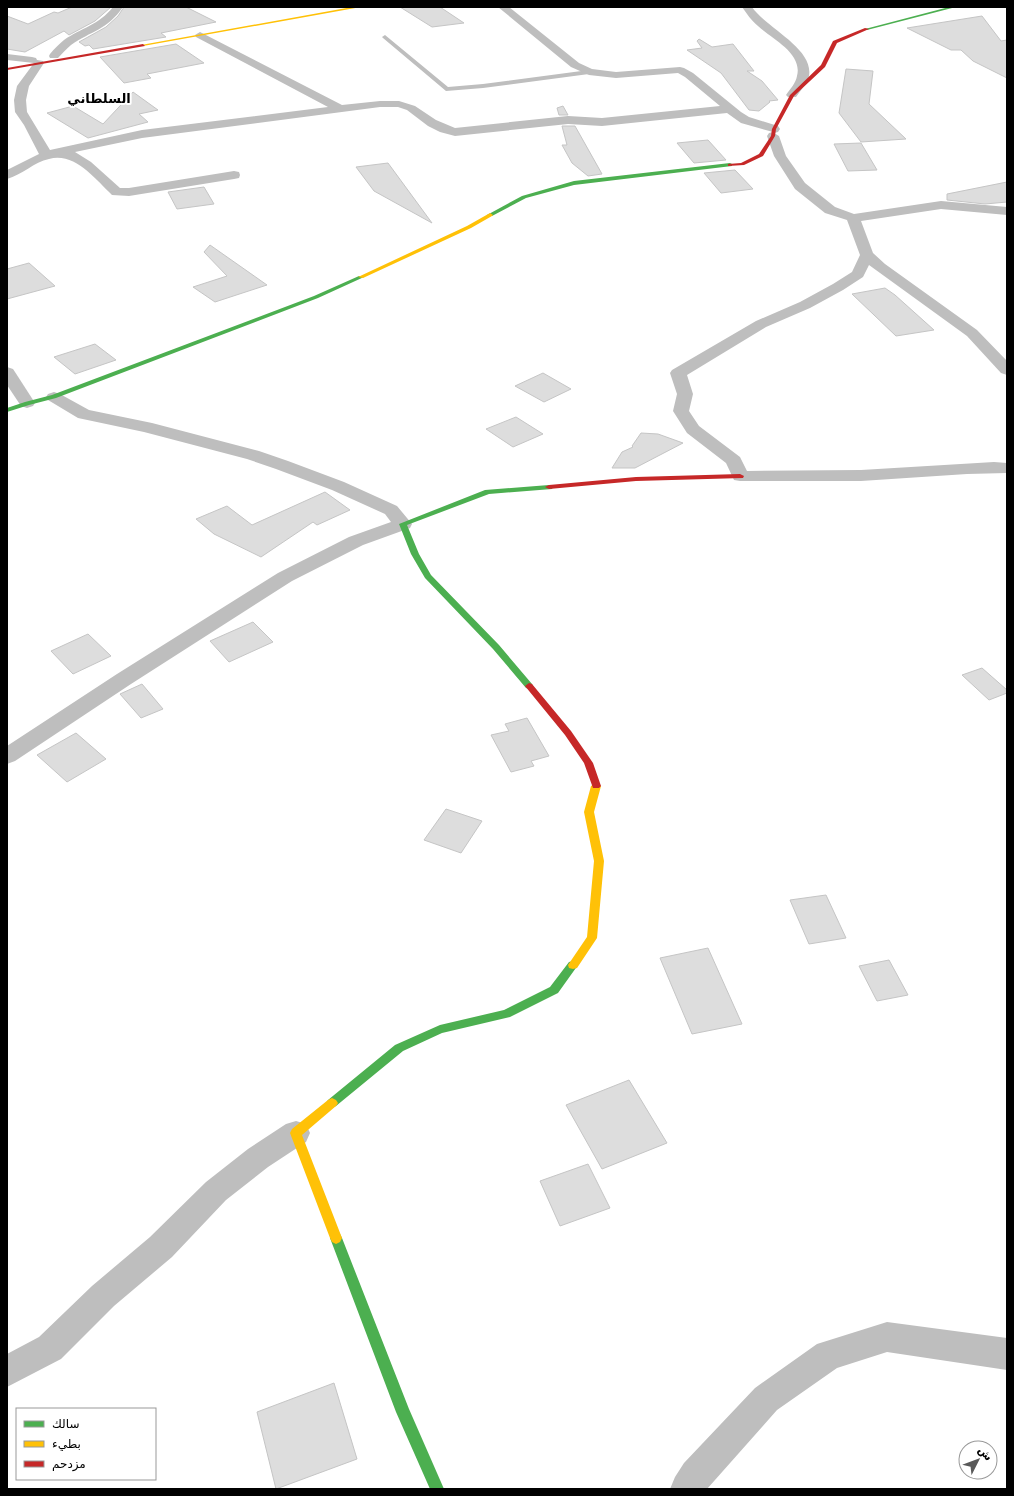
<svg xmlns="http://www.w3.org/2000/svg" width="1014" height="1496" font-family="'DejaVu Sans',Cairo,sans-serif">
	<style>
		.building { fill: #ddd; stroke: #c5c5c5 }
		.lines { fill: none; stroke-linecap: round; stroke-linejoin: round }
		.lane { fill: #bebebe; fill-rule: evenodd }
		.street { fill: #bebebe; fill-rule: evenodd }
		.fast { fill: #4caf50; fill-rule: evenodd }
		.slow { fill: #ffc107; fill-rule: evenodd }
		.jam { fill: #c62828; fill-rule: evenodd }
		.labels { text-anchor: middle; stroke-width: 4; stroke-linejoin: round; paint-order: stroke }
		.far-district-label { font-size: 13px; font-weight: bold; fill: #000; stroke: #fff }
	</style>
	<rect width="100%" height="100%" fill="#fff"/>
	<g class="building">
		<polygon points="72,7 111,7 95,21 69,35 64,31 25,52 7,49 7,16 28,24 54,12 58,13"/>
		<polygon points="124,7 186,7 216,22 161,33 166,37 93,49 89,45 85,46 79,42 106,27 118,16"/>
		<polygon points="400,7 440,7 464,23 432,27"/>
		<polygon points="982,16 1001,41 1007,40 1007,78 973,61 961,50 951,50 907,28"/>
		<polygon points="699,39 712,47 733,44 754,71 747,71 762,81 778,100 769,101 770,102 759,111 749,110 721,73 687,50 702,48 697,41"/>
		<polygon points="176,44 204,63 147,74 151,78 124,83 100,57"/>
		<polygon points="846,69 873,71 869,104 906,139 861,142 839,113"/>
		<polygon points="133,92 158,110 139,114 148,122 88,138 47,113 73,106 103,124"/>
		<polygon points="563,106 568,115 559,115 557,108"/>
		<polygon points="562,126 575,126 602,174 588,176 572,163 562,145 567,145"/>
		<polygon points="708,140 726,160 694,163 677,143"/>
		<polygon points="861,143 877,170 848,171 834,144"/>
		<polygon points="388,163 432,223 374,191 356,167"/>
		<polygon points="735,170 753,189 721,193 704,173"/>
		<polygon points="1007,182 1007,202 985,204 947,200 947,194"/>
		<polygon points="204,187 214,204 177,209 168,192"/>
		<polygon points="210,245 267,285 215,302 193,287 227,276 204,252"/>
		<polygon points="29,263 55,286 7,299 7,269"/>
		<polygon points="885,288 895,295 934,330 896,336 852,294"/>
		<polygon points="95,344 116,360 75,374 54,357"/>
		<polygon points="543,373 571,389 544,402 515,386"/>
		<polygon points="516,417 543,434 513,447 486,429"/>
		<polygon points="641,433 658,434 683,443 635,468 612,468 622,452 633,447 632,446"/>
		<polygon points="325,492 350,510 317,525 313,522 261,557 214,534 196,519 227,506 252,525"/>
		<polygon points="253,622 273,642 229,662 210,641"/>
		<polygon points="88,634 111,656 73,674 51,651"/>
		<polygon points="982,668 1007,690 1007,693 989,700 962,675"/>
		<polygon points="142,684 163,709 141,718 120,694"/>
		<polygon points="527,718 549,756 531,761 534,766 511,772 491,735 509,731 505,724"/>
		<polygon points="76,733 106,759 67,782 37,755"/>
		<polygon points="446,809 482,821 461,853 424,840"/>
		<polygon points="826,895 846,938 809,944 790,900"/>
		<polygon points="708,948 742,1024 692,1034 660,958"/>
		<polygon points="889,960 908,995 877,1001 859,966"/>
		<polygon points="629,1080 667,1143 602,1169 566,1105"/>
		<polygon points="588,1164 610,1208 560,1226 540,1181"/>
		<polygon points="334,1383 357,1459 276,1489 257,1412"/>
	</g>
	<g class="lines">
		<polygon class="lane" points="385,35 448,87 483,84 589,70 593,72 589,74 483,88 446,91 383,38 382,37"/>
		<g class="street">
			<path d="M113,7H123C107,30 91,31 71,45C66,49 62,54 58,58H50L49,56L50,54C54,49 59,44 64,40C81,28 99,25 113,7Z"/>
			<path d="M498,7H509L579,63L592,69L616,72L680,67L684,68L693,73L741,112L749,117L778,126L780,129L778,132L774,133L779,136L786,156L805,183L835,207L854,214L941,201L1007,207V215L941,209L861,221L873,253L885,264L977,330L1007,361V375L1001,373L967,336L869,265L863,277L843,290L810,308L766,327L687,375L693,394L689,411L699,426L740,457L747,471L861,470L994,462L1007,463V473L967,474L861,481H740L734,480L726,463L687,433L673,411L677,394L670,373L672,370L756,321L800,302L833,284L852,272L860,255L847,220L825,213L795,189L774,156L767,136L769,133L773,132L741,123L727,113L602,126L568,124L455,136L440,132L428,126L407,110L398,107H380L142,138L75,152L91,162L120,188H129L234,171L239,172L240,175L239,178L234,179L129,196L112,195C95,179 75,152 49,159C34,162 22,175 7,179V170L39,154L24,125L15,112L14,100L17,86L34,63L7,60V54L32,57L36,58L37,60L43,61L44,63L29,86L26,100L27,112L50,150L142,130L328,107L196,37L195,35L200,32L342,105L380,101H399L415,106L436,120L455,128L568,116L602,118L720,106L685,77L678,73L616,78L589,75L571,67Z"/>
			<path d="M742,7H752C766,28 814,48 809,76C807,84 800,91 796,97H788L786,95C790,89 796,83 797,76C803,53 772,39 758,26C751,20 747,14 742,7Z"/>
			<polygon points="7,367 13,369 15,372 35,403 33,406 27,408 21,406 7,385"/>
			<polygon points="54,392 60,394 89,410 152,423 259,451 288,461 344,482 397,506 412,524 410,528 363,545 292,581 131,684 15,761 7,764 7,746 117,674 278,573 349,537 391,522 385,514 332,490 276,469 247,459 144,432 78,418 48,400 46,397 48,394"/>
			<polygon points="296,1121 306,1124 310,1133 306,1142 268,1167 226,1200 172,1257 114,1306 61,1359 7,1387 7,1354 39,1337 92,1286 150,1237 206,1182 248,1149 286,1124"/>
			<polygon points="887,1322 1007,1338 1007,1370 887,1352 837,1368 777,1410 707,1489 670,1489 675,1477 684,1463 755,1388 817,1344"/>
		</g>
		<g class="fast">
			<polygon points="949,7 956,7 867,30 865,29"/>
			<polygon points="730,163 732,164 732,166 574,185 526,198 492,216 487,215 522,196 574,181"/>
			<polygon points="359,276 364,277 318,298 56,398 29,405 7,412 7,408 25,402 52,395 314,296"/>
			<polygon points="549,485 553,487 552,489 489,494 407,525 419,554 431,575 499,645 532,684 533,686 529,689 526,688 493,649 425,578 411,554 399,524 485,490"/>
			<polygon points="573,961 577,962 578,965 558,993 510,1017 442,1033 403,1051 336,1106 332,1108 328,1106 326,1103 328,1100 395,1045 440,1025 504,1010 550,987 569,962"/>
			<polygon points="336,1232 340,1234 342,1238 409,1409 444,1489 430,1489 396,1412 330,1238 332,1234"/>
		</g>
		<g class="slow">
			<polygon points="352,7 361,7 143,46 141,45"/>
			<polygon points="490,213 493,215 492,216 471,228 363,278 358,277 467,226"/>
			<polygon points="596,783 601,786 594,812 604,861 597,938 577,968 573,969 569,968 568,965 587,937 594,861 584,812 591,786"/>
			<polygon points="332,1098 336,1100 338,1103 336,1106 302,1135 342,1238 340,1242 336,1244 332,1242 330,1238 290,1133 292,1129 328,1100"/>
		</g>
		<g class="jam">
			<polygon points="865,28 869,29 837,43 825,67 794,96 776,129 775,136 763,156 744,165 728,166 728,164 741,163 759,154 771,136 772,129 790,95 821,65 833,41"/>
			<polygon points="143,44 145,46 7,70 7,68"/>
			<polygon points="740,474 744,476 743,478 636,481 549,489 545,487 549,485 636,477"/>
			<polygon points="529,683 532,684 571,731 593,763 601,786 599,788 593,788 584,763 565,735 525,686"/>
		</g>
	</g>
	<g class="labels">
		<g class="far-district-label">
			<text x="99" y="103">السلطاني</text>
		</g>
	</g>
	<rect width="1014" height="1496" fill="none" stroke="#000000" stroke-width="16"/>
	<rect x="16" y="1408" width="140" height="72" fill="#ffffff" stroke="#999999"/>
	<rect x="24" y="1421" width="20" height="6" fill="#4caf50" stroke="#999999"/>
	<text x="52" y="1428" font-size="12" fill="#000000">سالك</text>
	<rect x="24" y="1441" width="20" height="6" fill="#ffc107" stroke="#999999"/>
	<text x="52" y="1448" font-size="12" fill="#000000">بطيء</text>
	<rect x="24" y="1461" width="20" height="6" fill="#c62828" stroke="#999999"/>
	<text x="52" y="1468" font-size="12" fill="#000000">مزدحم</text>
	<g transform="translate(978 1460) rotate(48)"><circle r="19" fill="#ffffff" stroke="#999999"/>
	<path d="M0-3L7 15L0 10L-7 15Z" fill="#595959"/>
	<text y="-6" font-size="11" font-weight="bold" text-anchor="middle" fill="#000000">ش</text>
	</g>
</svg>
